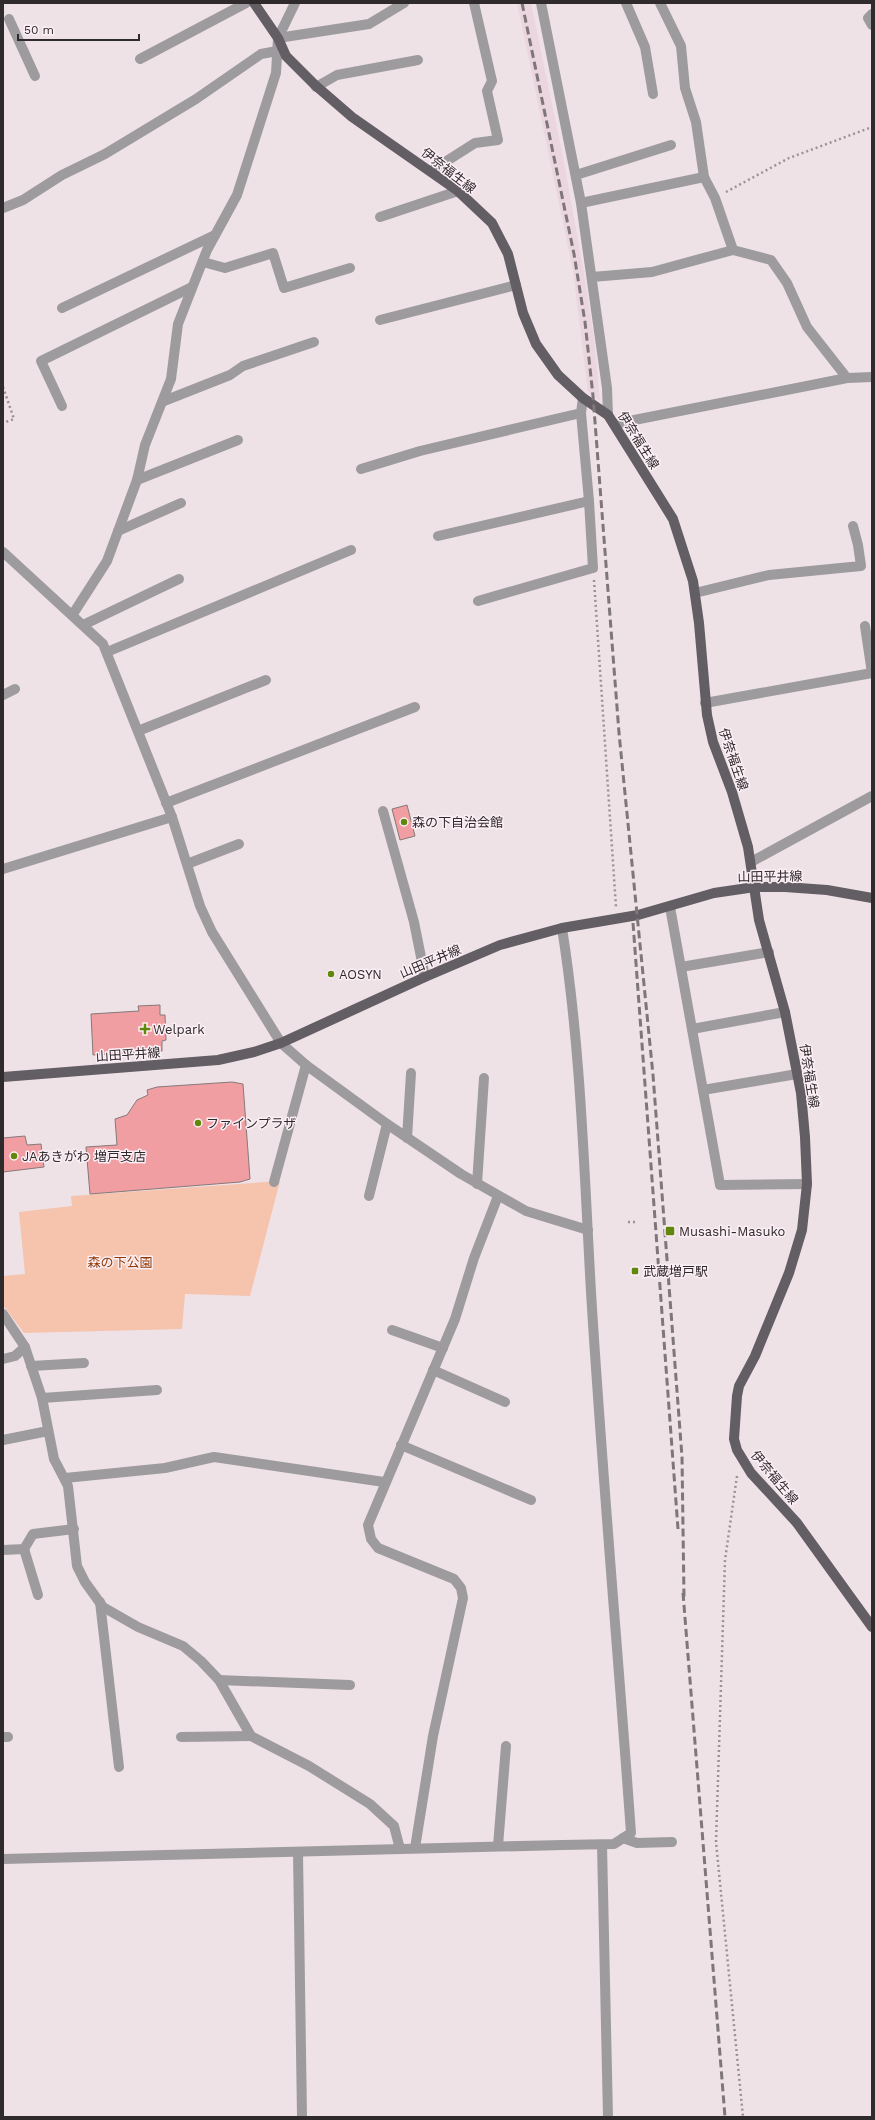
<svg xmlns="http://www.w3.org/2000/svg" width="875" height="2120" font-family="'Work Sans','Noto Sans JP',sans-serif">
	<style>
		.built { fill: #ebd6df }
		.green { fill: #f6c3ad }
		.building { fill: #f09ea1; stroke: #867979 }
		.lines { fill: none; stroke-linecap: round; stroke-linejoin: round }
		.path { stroke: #9a9195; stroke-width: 2.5; stroke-dasharray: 2 3; stroke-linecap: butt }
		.minor { stroke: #9e9b9f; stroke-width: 10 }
		.major { stroke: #635d64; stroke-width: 10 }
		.rail { stroke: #7e7679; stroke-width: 3; stroke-dasharray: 8 4; stroke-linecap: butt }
		.poi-dot { fill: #61870d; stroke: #fceff5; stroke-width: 1.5 }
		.labels { text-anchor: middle; stroke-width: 3; stroke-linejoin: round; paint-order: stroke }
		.street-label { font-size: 13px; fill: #2f2a2c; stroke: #fceff5 }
		.poi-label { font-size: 13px; fill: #2f2a2c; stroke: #fceff5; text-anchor: start }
		.park-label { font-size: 13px; fill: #8d3804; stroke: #fceff5 }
	</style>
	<rect width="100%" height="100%" fill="#efe2e7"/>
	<polygon class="built" points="517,3 531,3 564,162 585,279 594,338 600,401 588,392 573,271"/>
	<polygon class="green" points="280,1181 250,1296 185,1294 182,1329 24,1333 3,1305 3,1276 25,1274 19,1212 72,1206 71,1196"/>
	<g class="building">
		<polygon points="407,805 415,836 400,840 392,809"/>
		<polygon points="160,1005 160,1015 165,1015 166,1040 162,1041 162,1051 93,1055 91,1014 139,1011 138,1006"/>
		<polygon points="232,1082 243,1084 250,1179 240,1182 90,1194 86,1147 117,1145 115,1119 127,1115 137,1100 148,1095 147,1090 157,1087"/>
		<polygon points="25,1136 27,1145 41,1144 44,1167 3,1172 3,1138"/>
	</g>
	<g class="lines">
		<g class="path">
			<polyline points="726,192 789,158 872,127"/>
			<polyline points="3,387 14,419 3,423"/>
			<polyline points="594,580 616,907"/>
			<polyline points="628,1222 638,1222"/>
			<polyline points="737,1476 725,1560 716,1842 743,2117"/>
		</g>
		<g class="minor">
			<polyline points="541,3 581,203 607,388 608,415"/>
			<polyline points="626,3 645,47 653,94"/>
			<polyline points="660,3 681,46 685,88 696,122 704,177 715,198 733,250"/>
			<polyline points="872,14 868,18 872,25"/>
			<polyline points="9,19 35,76"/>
			<polyline points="278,38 369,24 404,3"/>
			<polyline points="140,59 246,3"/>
			<polyline points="316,87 337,75 418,60"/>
			<polyline points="431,171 475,143 498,140 487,91 492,81 474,3"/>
			<polyline points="576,175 671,145"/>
			<polyline points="581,203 704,177"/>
			<polyline points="3,208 23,200 62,175 105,154 196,99 261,54 277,51"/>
			<polyline points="380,217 458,191"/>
			<polyline points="203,262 225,268 273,253 284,288 350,268"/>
			<polyline points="592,277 652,272 733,250 771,260 787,283 807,327 847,378"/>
			<polyline points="62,308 215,235"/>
			<polyline points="380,320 516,285"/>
			<polyline points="164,401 230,375 243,366 314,342"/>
			<polyline points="62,406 41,361 192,287"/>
			<polyline points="614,424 847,378 872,377"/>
			<polyline points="361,469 420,451 581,413 583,398"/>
			<polyline points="137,480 238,440"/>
			<polyline points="118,531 181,503"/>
			<polyline points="438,536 589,501"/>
			<polyline points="3,552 103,644 172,817 200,906 212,932 281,1043 306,1065 387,1124 461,1174 526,1211 588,1230"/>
			<polyline points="695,593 769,575 861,566 858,545 853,526"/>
			<polyline points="478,601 593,568 589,501 581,413"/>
			<polyline points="73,614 107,561 137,480 145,445 171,379 178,324 207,250 237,195 276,73 278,38 295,3"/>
			<polyline points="83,625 179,579"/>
			<polyline points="865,626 872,673"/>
			<polyline points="107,652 351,550"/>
			<polyline points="3,695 15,689"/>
			<polyline points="705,703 872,673"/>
			<polyline points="138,731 266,680"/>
			<polyline points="166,803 415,707"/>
			<polyline points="383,811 414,922 425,977"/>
			<polyline points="751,862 872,796"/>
			<polyline points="187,864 239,844"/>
			<polyline points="3,869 172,817"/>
			<polyline points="670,907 720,1185 807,1184"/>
			<polyline points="681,967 769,952"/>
			<polyline points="692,1029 785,1012"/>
			<polyline points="703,1090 797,1074"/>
			<polyline points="407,1138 411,1073"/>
			<polyline points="274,1182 306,1065"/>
			<polyline points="477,1184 484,1078"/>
			<polyline points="369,1196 387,1124"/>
			<polyline points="3,1314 25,1347 42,1398 54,1459 68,1486 77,1566 85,1582 103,1607 138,1627 183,1646 201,1661 219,1680 251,1736 309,1766 370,1804 394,1826 400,1849"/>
			<polyline points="392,1330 443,1348"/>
			<polyline points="3,1359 15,1356 25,1347"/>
			<polyline points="31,1366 84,1363"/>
			<polyline points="433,1370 505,1402"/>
			<polyline points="42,1398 157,1390"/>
			<polyline points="3,1440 48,1431"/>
			<polyline points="401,1445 531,1500"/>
			<polyline points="65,1478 165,1468 214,1457 384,1482"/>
			<polyline points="24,1549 38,1595"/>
			<polyline points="3,1550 24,1549 33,1534 74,1529"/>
			<polyline points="100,1602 119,1767"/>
			<polyline points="219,1680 350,1685"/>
			<polyline points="3,1737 8,1737"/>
			<polyline points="181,1737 251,1736"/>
			<polyline points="623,1838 637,1843 672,1842"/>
			<polyline points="602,1845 608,2117"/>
			<polyline points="498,1846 506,1746"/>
			<polyline points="415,1848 433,1736 463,1598 461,1588 454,1579 378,1548 371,1539 368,1525 455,1319 474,1258 498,1196"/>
			<polyline points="298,1852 302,2117"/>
			<path d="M3,1859L563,1845L614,1844L631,1833C618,1652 602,1472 591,1292C584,1170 581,1048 562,928"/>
		</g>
		<g class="major">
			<polyline points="254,3 278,38 286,56 315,85 352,117 458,191 492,223 508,254 523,313 536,344 558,375 583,398 608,415 673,519 693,581 699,623 707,715 713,742 732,792 748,847 759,920 785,1012 801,1093 805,1137 807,1184 802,1230 789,1273 755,1356 739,1386 737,1396 734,1439 737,1450 751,1473 797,1523 872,1627"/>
			<polyline points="3,1077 218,1060 254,1052 281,1043 425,977 500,945 562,928 638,915 714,893 755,887 785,887 827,890 872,898"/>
		</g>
		<g class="rail">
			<polyline points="522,3 574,254 585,322 593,396 619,733 653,1075 682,1457 684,1598"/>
			<polyline points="633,923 678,1529"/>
			<polyline points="683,1593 725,2117"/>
		</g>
	</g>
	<g class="poi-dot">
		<circle cx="404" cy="822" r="4"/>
		<circle cx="331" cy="974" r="4"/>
		<path d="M143 1023h4v4h4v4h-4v4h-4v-4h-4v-4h4z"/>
		<circle cx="198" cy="1123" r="4"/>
		<circle cx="14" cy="1156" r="4"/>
		<rect x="665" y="1226" width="10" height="10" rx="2"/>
		<rect x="631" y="1267" width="8" height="8" rx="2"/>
	</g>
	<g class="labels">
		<g class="street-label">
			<text transform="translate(449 170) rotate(38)" y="5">伊奈福生線</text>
			<text transform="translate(639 440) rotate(58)" y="5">伊奈福生線</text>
			<text transform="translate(734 759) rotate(71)" y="5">伊奈福生線</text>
			<text transform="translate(770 876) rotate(-1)" y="5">山田平井線</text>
			<text transform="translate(430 961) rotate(-23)" y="5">山田平井線</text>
			<text transform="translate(128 1054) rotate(-4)" y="5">山田平井線</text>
			<text transform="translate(810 1076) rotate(81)" y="5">伊奈福生線</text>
			<text transform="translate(775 1477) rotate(50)" y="5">伊奈福生線</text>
		</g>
		<g class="poi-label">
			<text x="412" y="827">森の下自治会館</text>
			<text x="339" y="979">AOSYN</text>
			<text x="153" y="1034">Welpark</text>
			<text x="206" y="1128">ファインプラザ</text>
			<text x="22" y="1161">JAあきがわ 増戸支店</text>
			<text x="679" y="1236">Musashi-Masuko</text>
			<text x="643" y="1276">武蔵増戸駅</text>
		</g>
		<g class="park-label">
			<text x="120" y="1267">森の下公園</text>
		</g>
	</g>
	<rect width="875" height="2120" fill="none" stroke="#2f2a2c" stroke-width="8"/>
	<path d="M18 34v6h121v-6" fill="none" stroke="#2f2a2c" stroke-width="2"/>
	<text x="24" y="34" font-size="12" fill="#2f2a2c" stroke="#fceff5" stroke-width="3" paint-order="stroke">50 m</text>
</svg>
